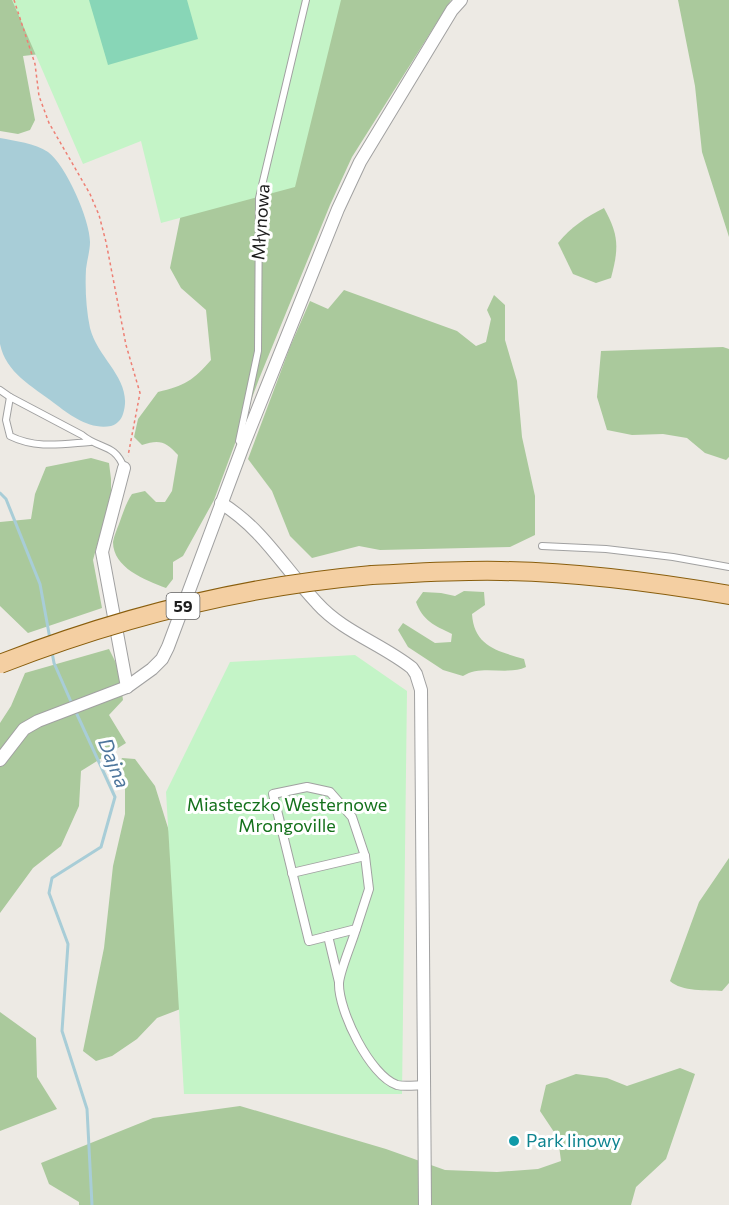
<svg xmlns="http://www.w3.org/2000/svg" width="729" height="1205" font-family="Commissioner,sans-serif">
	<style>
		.forest { fill: #aac99c }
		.park { fill: #c4f4c7 }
		.pitch { fill: #88d6b7 }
		.water { fill: #a8cdd7 }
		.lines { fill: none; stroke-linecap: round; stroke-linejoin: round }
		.stream { stroke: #a8cdd7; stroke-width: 3 }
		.service-casing { stroke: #a1a1a1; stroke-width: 8 }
		.pedestrian-casing { stroke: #a1a1a1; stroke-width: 10 }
		.minor-casing { stroke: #a1a1a1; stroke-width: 14 }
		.primary-casing { stroke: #895e0d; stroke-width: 20 }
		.path { stroke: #ee7f74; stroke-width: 1.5; stroke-dasharray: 3 3; stroke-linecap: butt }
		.service { stroke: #fff; stroke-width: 6 }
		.pedestrian { stroke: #fff; stroke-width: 8 }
		.minor { stroke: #fff; stroke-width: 12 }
		.primary { stroke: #f4cfa2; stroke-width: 18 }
		.primary-bridge-casing { stroke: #895e0d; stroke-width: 20; stroke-linecap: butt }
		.primary-bridge { stroke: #f4cfa2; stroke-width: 18 }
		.culture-dot { fill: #0f9aa8; stroke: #fff; stroke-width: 2 }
		.labels { text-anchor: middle; stroke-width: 6; stroke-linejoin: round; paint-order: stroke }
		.shield { fill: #fff; stroke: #616161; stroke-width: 1.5 }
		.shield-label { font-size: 16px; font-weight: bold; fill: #1d1d1d }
		.street-label { font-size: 18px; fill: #1d1d1d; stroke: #fff }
		.park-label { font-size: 18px; fill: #14711b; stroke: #fff }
		.culture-label { font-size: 18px; fill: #0d838f; stroke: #fff; text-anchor: start }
		.water-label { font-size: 20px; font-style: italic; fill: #4f779d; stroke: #fff }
	</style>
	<rect width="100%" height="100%" fill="#edeae4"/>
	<g class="forest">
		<polygon points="0,0 35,0 49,53 23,56 35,120 30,130 18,134 0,131"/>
		<path d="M328,0H451L352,157L330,205L259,379L214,500L183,556L173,562V579L166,588C145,580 113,568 113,542C114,536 117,529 119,524C123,513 126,503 132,494L145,491L156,502H165L172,491L178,455C166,442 160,439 142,445L134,437L138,419L158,392C184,386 194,380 211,360L206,310L181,288L170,268L183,204Z"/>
		<polygon points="678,0 729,0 729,237 702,152 695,86"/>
		<path d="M604,208C619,235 619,248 611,278L596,283L573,274L558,243C571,227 586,217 604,208Z"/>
		<polygon points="344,290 457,331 476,346 486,342 491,319 487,310 494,295 505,305 505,340 517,381 522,437 535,496 535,535 510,547 380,550 359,546 312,558 290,536 272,491 248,459 290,347 310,301 328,309"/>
		<polygon points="723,347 729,349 729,457 726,460 705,453 687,438 663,434 632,435 607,430 597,397 601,351"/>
		<polygon points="91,458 109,463 111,479 111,495 93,560 102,608 28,633 0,606 0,522 31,519 35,494 46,467"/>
		<path d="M464,591L484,592L485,605L472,614C474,646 497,651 524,659L526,667C506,676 482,664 463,676L443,670L408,647L398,630L403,623L435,643L451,642L452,634C434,625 423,621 416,602L423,592L441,593L455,596Z"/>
		<polygon points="109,649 118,667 123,700 109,715 126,743 81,771 79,806 61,846 33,868 0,913 0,723 11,706 25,673"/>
		<polygon points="122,758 135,759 155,786 173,844 183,1008 157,1018 137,1039 112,1056 96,1061 83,1051 104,948 113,866 125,814 125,787 116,770"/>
		<path d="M729,858V983L722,991C707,990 682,992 670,981L699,902Z"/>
		<polygon points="0,1012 36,1038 37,1077 57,1109 0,1131"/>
		<polygon points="680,1068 695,1074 666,1159 636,1187 631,1205 79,1205 79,1202 49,1184 41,1163 153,1118 240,1106 386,1149 445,1170 497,1172 538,1169 561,1161 558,1138 540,1111 546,1085 576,1074 607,1078 627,1086"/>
	</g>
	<g class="park">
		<polygon points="12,0 341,0 295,187 161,223 141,141 83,164"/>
		<polygon points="355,655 407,691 402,1094 184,1094 166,792 230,662"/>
	</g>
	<polygon class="pitch" points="89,0 187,0 198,39 108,65"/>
	<path class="water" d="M0,138C15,141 35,143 48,152C66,165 90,220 90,242C90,251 87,260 86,269C85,288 86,309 90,328C98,360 134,380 123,414C121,420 117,424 111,426C89,430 70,415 54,403C32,386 6,373 0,344Z"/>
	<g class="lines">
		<g class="stream">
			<polyline points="0,493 6,499 40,584 50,639"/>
			<polyline points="52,652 54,663 72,704"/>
			<polyline points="75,710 115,797 101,847 52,878 49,893 68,944 62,1031 87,1109 92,1205"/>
		</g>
		<defs>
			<g id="service">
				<polyline points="0,390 10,397"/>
				<path d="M90,442C62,444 36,449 10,436L6,420L10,397L82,435C100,450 115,443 124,468"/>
				<polyline points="243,446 239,441 258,351 259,198 306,0"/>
				<polyline points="542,546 606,549 673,557 729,567"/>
			</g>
			<g id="pedestrian">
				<polygon points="307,787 330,792 352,817 365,856 369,889 356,929 309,941 273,794"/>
				<polyline points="292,873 365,856"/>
				<path d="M356,929C352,943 340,970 339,983C338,1010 370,1076 397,1085C405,1087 417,1085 425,1085"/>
				<polyline points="328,936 339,982"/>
			</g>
			<g id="minor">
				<polyline points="124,468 102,552 127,687"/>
				<path d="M221,503C264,530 283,567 317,603C343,632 382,644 412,668L416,674L421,690L425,1205"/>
				<polyline points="0,760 24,729 38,721 127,687 152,669 162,659 168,647 243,446 338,209 360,162 452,10 461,0"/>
			</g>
			<path id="primary" d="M372,575C415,573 458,570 501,571C578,572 653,582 729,595"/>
		</defs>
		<use href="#service" class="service-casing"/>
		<use href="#pedestrian" class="pedestrian-casing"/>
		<use href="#minor" class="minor-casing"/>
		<use href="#primary" class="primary-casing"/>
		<polyline class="path" points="14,0 35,64 39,96 49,123 90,194 99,215 106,242 126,345 140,393 128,456"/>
		<use href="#service" class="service"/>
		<use href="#pedestrian" class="pedestrian"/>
		<use href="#minor" class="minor"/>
		<use href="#primary" class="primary"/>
		<defs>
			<path id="primary-bridge" d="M0,664C120,617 244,586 372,575"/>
		</defs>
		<use href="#primary-bridge" class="primary-bridge-casing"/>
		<use href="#primary-bridge" class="primary-bridge"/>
	</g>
	<circle class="culture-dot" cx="514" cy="1141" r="6"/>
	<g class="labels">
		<rect class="shield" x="166.5" y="593" width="33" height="26" rx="4.5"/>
		<g class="shield-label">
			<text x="183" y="612">59</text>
		</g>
		<g class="street-label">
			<text transform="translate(261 222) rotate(-86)" y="6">Młynowa</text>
		</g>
		<g class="park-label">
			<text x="287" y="811">Miasteczko Westernowe<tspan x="287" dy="21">Mrongoville</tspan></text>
		</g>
		<g class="culture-label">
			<text x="526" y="1147">Park linowy</text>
		</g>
		<g class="water-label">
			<text transform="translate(114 763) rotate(68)" y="7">Dajna</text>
		</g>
	</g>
</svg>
